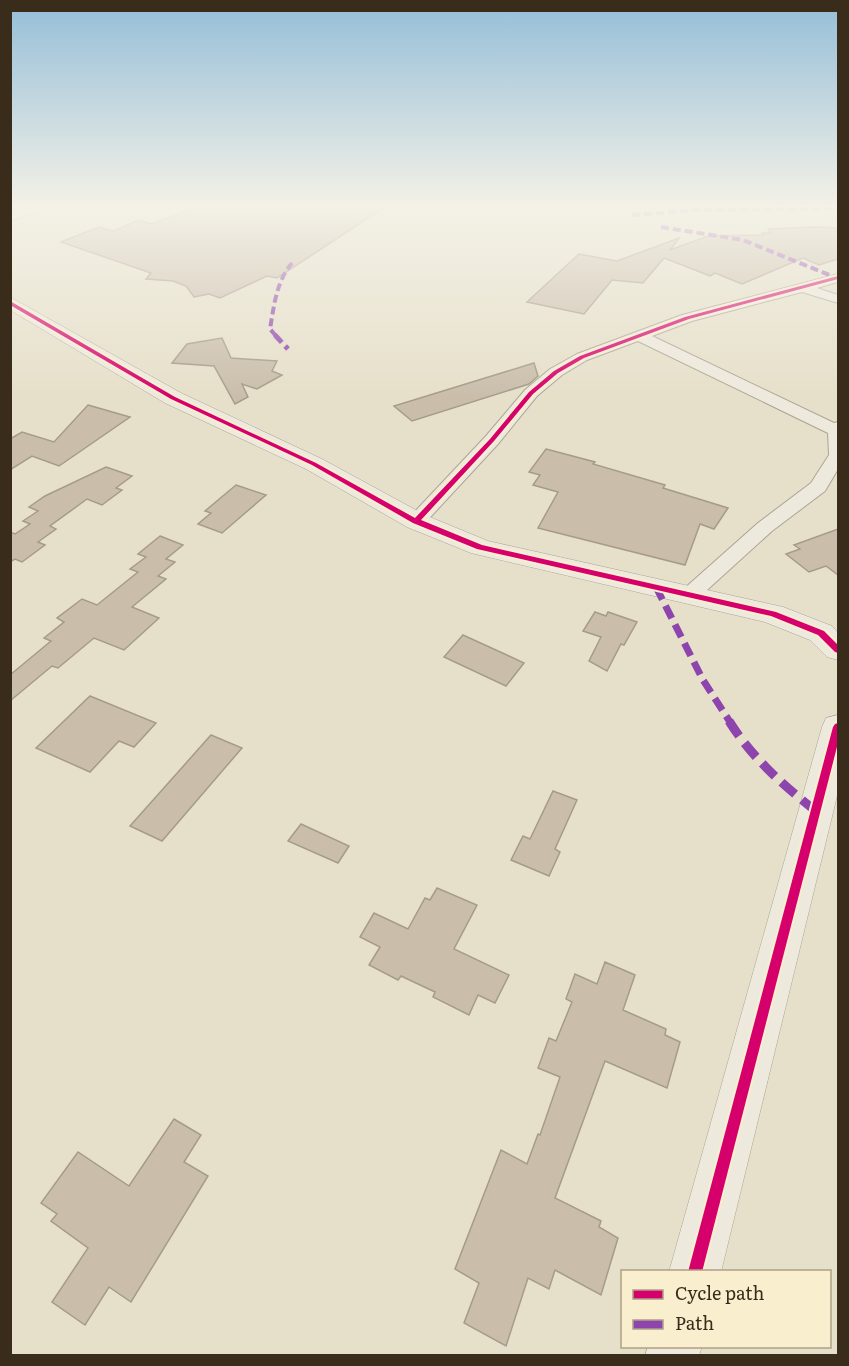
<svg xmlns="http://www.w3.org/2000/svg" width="849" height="1366" font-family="Literata,serif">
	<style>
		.building { fill: #cabeab; stroke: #a69b8a; stroke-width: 1.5 }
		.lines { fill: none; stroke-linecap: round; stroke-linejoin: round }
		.minor-casing { stroke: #aba494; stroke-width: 2 }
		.tertiary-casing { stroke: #aba494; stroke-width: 1 }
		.minor { fill: #ede9dd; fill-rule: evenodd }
		.tertiary { fill: #ede9dd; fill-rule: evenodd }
		.quiet-far3 { stroke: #8e44ad; stroke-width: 4; stroke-dasharray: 8 4; stroke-linecap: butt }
		.quiet-far2 { stroke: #8e44ad; stroke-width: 5; stroke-dasharray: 10 5; stroke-linecap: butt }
		.quiet-far1 { stroke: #8e44ad; stroke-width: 7; stroke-dasharray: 14 7; stroke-linecap: butt }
		.quiet { stroke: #8e44ad; stroke-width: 9; stroke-dasharray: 18 9; stroke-linecap: butt }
		.cycleway-casing { stroke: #f9efcf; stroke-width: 4 }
		.cycleway { fill: #d6006c; fill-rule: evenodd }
	</style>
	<rect width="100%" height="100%" fill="#e6e0ca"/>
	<g class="building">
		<polygon points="201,205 388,205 277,278 267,276 220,298 209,294 194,297 186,286 173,281 146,279 151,273 61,242 99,227 113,231 139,220 152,224"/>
		<polygon points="816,227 838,228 838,259 819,265 803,258 742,284 715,273 710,276 664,258 643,283 612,280 584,314 527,302 579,254 617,261 679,238 670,250 708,236 764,235 762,233 771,233 768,229"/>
		<polygon points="222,338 231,358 277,361 272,371 282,375 257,389 242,384 248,397 235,404 214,366 172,363 187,344"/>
		<polygon points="534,363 538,376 529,384 412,421 394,406"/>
		<polygon points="88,405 130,417 59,466 32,456 10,470 10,439 22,432 54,442"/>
		<polygon points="546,449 595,462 593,464 665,485 663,488 728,508 714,529 700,524 685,565 538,528 558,492 533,485 540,475 529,472"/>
		<polygon points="106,467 132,476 116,488 122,490 102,505 87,499 50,526 56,529 38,542 45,545 22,562 15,559 10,562 10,532 15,534 30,524 23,521 38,511 29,507 45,496"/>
		<polygon points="236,485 266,495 222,533 198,524 211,513 205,511"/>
		<polygon points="838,529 838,575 826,566 809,572 786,554 800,549 794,545"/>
		<polygon points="160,536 183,545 166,559 175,562 158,576 166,579 132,607 159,618 124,650 94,638 58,668 52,666 10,701 10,675 51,641 44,638 64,622 57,618 82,599 97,605 138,572 130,569 146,557 138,554"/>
		<polygon points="595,612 606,616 608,612 637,622 624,645 621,644 607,671 589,661 601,637 583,631"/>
		<polygon points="463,635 509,656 524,663 506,686 444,657"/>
		<polygon points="90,696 156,723 134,747 119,741 90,772 36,748"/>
		<polygon points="211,735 242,748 162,841 130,826"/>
		<polygon points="553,791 577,800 555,849 560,852 549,876 511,860 523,836 530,839"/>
		<polygon points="301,824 349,846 338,863 288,841"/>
		<polygon points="437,888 477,905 454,949 509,975 495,1003 478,995 469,1015 433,997 435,992 401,976 398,980 369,965 380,947 360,937 374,913 408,929 425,898 430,900"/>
		<polygon points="605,962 635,975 623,1010 666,1029 665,1035 680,1042 667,1088 605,1061 555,1198 601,1221 599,1227 618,1238 601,1295 555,1270 549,1289 528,1278 506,1346 464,1323 479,1283 455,1269 501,1150 527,1164 538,1134 540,1135 560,1077 538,1068 549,1038 556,1041 572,1002 566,999 575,974 597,984"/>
		<polygon points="174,1119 201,1135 184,1162 208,1176 131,1302 109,1287 85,1325 52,1302 88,1248 51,1221 57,1214 41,1203 78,1152 129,1186"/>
	</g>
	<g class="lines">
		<defs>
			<g id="minor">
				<polygon points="38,205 55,205 10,221 10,214"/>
				<polygon points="838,274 838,282 817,288 838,295 838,303 802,292 692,321 652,336 834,423 838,422 838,469 825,491 772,531 696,600 680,600 677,595 758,523 811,483 829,455 828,433 638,341 587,360 562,375 537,396 498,444 423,525 409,525 406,521 486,436 525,390 550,369 577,354 682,315"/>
			</g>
			<g id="tertiary">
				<polygon points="10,297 181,393 322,459 425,515 488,541 783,607 832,626 838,633 838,660 827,657 810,640 765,622 471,553 407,527 306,469 165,403 10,310"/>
				<polygon points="838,715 838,792 721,1272 669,1272 822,727 826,718"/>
				<polygon points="648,1346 702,1346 699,1356 645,1356"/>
			</g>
		</defs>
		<use href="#minor" class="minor-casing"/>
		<use href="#tertiary" class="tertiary-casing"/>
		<use href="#minor" class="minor"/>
		<use href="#tertiary" class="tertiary"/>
		<g class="quiet-far3">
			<polyline points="632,215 694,210 838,208"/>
			<polyline points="661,227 743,240 837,278"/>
			<path d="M276,336L270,329C274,306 276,282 292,263"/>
		</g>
		<polyline class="quiet-far2" points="275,335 288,349"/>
		<polyline class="quiet-far1" points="656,587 703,680 730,722"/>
		<path class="quiet" d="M729,721C752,758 783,785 817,812"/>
		<defs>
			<g id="cycleway">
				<polygon points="838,276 838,279 689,319 584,358 558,373 533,394 494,441 421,520 482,545 776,612 824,631 838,645 838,653 835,652 818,635 771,616 477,549 413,523 312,465 171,399 10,305 10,301 175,397 316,463 415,518 490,439 529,392 554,371 580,356 685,317"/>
				<polygon points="838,723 838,743 702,1272 688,1272 833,727 835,724"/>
			</g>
		</defs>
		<use href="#cycleway" class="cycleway-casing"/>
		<use href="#cycleway" class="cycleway"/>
	</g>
	<linearGradient id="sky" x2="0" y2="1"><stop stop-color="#94bed8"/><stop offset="0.52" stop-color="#f4f1e7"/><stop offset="1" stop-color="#f4f1e7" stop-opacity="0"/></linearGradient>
	<rect width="849" height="396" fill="url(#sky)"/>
	<rect width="849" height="1366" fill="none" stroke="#3a2c1b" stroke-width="24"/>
	<rect x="621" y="1270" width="210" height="78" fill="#f9efcf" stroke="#ada187" stroke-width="1.5"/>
	<rect x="633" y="1290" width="30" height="9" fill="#d6006c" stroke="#ada187" stroke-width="1.5"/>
	<text x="675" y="1300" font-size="18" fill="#3a2c1b">Cycle path</text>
	<rect x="633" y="1320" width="30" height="9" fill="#8e44ad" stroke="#ada187" stroke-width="1.5"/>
	<text x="675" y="1330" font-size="18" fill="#3a2c1b">Path</text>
</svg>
